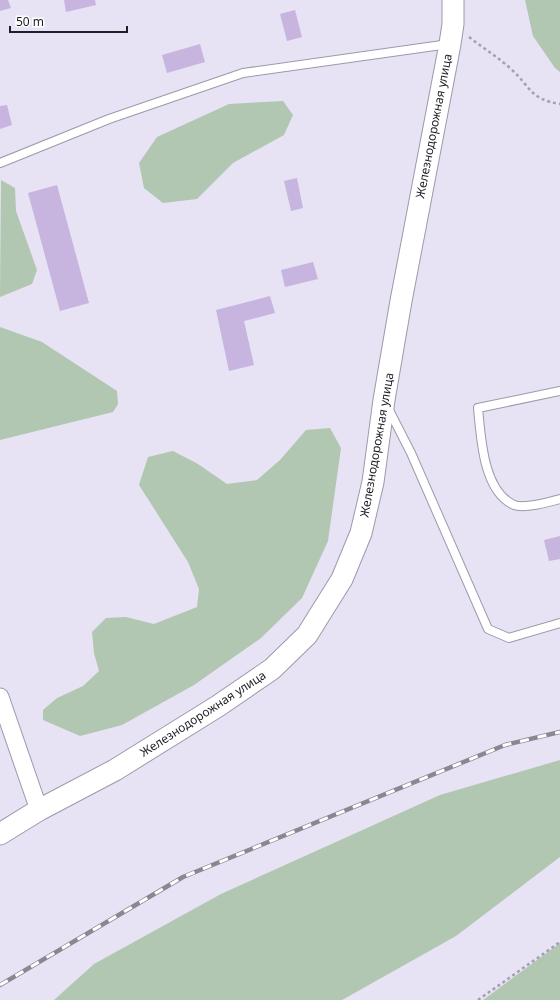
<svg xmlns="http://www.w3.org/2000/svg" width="560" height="1000" font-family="'Noto Sans',sans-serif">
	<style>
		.green { fill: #b1c7b1 }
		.building { fill: #c7b5df }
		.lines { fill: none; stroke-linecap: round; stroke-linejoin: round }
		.service-casing { stroke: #9d99aa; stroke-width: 10 }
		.minor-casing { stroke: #9d99aa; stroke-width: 19 }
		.tertiary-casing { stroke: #9d99aa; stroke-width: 23 }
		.path { stroke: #a4a0af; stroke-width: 2.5; stroke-dasharray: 3 3; stroke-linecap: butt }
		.service { stroke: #fff; stroke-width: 8 }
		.minor { stroke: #fff; stroke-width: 17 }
		.tertiary { stroke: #fff; stroke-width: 21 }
		.rail-casing { stroke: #8a8793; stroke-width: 4.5 }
		.rail { stroke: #fff; stroke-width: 3; stroke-dasharray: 9; stroke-linecap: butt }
		.labels { text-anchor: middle; stroke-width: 3; stroke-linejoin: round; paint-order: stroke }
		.street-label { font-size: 12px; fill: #201e25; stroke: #fff }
	</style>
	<rect width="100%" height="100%" fill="#e7e2f4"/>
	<g class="green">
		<polygon points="525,0 560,0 560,72 555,68 533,36"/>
		<polygon points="283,101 293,115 284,135 233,163 197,199 163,203 144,188 139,163 157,137 229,104"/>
		<polygon points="1,180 15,188 16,211 37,270 32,284 0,297"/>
		<polygon points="0,327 42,342 117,391 118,404 113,412 0,440"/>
		<polygon points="330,428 341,448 328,541 302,598 261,638 194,685 122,725 80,736 43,720 43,710 57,698 83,686 99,671 94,653 92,632 106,618 126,617 154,624 197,607 199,589 188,562 139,485 148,457 173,451 198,464 227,484 257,480 280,460 306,430"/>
		<polygon points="560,760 560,857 456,936 342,1000 54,1000 94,964 221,894 440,795"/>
		<polygon points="560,943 560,1000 483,1000"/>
	</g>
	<g class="building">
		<polygon points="0,0 8,0 11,8 0,11"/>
		<polygon points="64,0 95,0 96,5 66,12"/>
		<polygon points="295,10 302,37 287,41 280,14"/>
		<polygon points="200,44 205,62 167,73 162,55"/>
		<polygon points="7,105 12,125 0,129 0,106"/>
		<polygon points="297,178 303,208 291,211 284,181"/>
		<polygon points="57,185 89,303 60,311 28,193"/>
		<polygon points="313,262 318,279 285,287 281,270"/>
		<polygon points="270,296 275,313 244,321 254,365 229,371 216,310"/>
		<polygon points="560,536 560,559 549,561 544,540"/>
	</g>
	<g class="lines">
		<defs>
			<g id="service">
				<polyline points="0,163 109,119 243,73 449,44"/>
				<path d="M560,391L478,408C481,438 483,491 514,505C525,509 549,502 560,499"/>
				<polyline points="388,408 411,453 488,629 509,638 560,623"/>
			</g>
			<polyline id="minor" points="0,697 39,810"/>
			<polyline id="tertiary" points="0,834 39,810 115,770 218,706 272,669 307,635 342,579 361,533 373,482 384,400 401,301 450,44 453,24 453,0"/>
		</defs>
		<use href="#service" class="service-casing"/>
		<use href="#minor" class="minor-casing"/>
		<use href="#tertiary" class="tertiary-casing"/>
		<g class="path">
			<path d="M469,37C483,48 498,57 511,69C531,87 529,99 560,104"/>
			<polyline points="478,1000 560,942"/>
		</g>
		<use href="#service" class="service"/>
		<use href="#minor" class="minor"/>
		<use href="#tertiary" class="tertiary"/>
		<defs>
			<polyline id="rail" points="0,985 183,877 505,745 560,732"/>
		</defs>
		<use href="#rail" class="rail-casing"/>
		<use href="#rail" class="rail"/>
	</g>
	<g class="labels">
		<g class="street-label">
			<text transform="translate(434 126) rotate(-79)" y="4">Железнодорожная улица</text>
			<text transform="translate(377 445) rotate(-80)" y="4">Железнодорожная улица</text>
			<text transform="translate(203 714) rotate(-33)" y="4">Железнодорожная улица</text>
		</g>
	</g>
	<path d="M10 26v6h117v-6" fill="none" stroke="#201e25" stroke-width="2"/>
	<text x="16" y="26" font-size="12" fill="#201e25" stroke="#ffffff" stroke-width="3" paint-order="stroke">50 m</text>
</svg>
